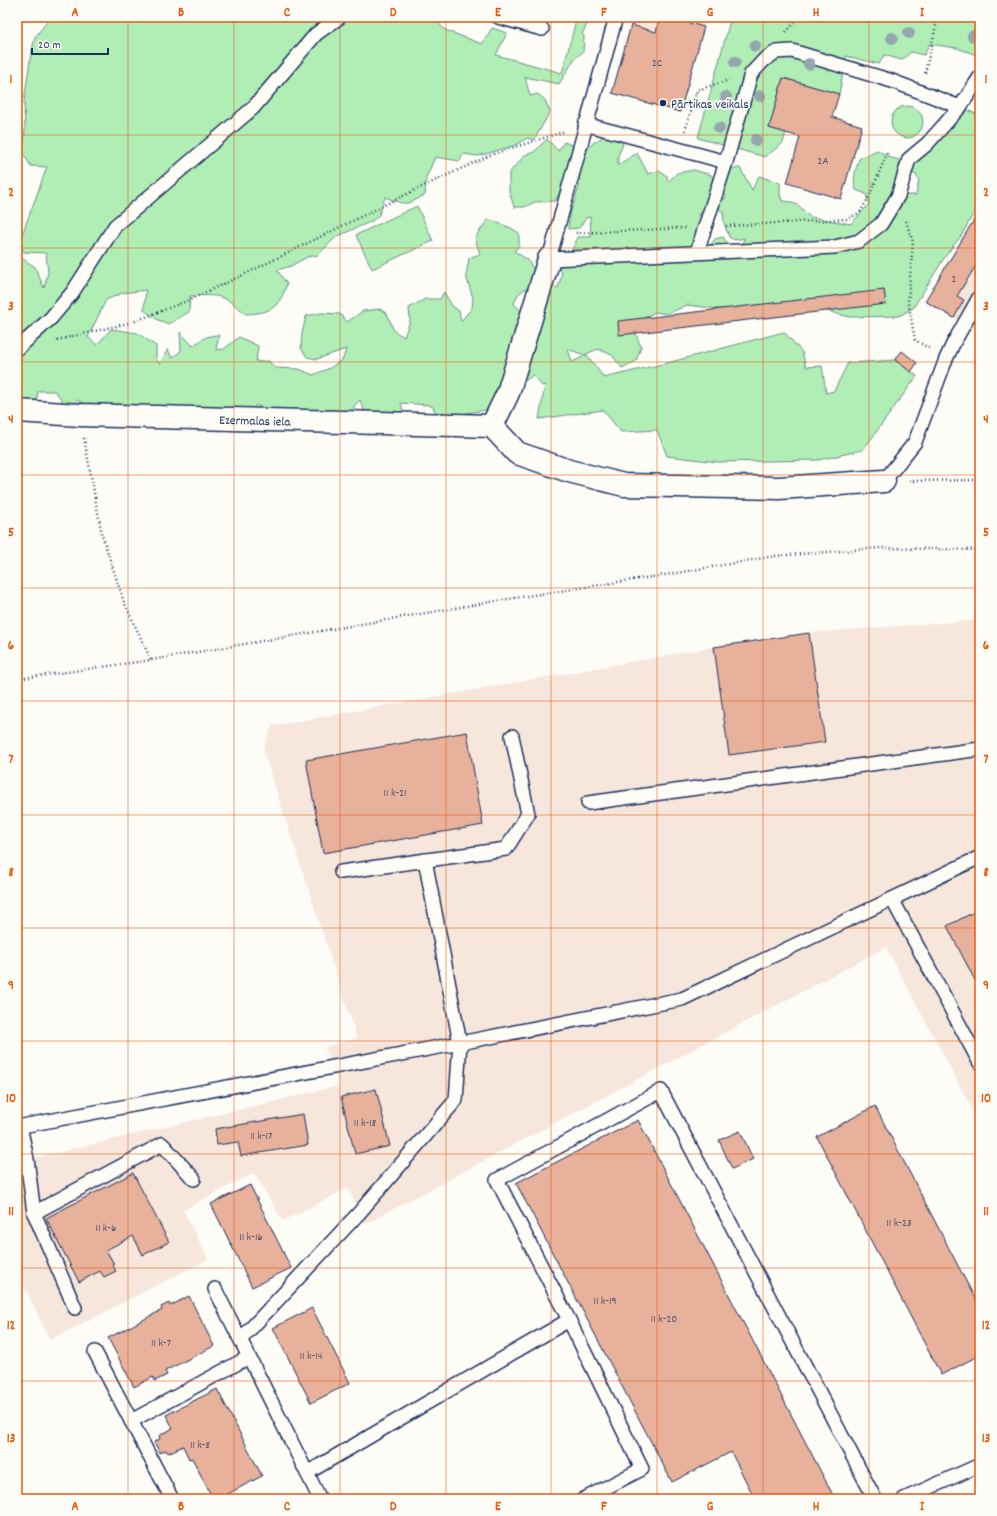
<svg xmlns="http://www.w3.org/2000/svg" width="997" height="1516" font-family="Dekko,sans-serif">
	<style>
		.built { fill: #f6e6db }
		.green { fill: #b1eeb5; stroke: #668e8a }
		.building { fill: #e7b19b; stroke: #1b2f5e }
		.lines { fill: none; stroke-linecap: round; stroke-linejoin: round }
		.service-casing { stroke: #1b2f5e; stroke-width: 16 }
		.minor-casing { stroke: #1b2f5e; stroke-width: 25 }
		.path { stroke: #1b2f5e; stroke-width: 2.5; stroke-dasharray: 1 3; stroke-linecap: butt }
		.service { stroke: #fdfcf7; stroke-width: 13 }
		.minor { stroke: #fdfcf7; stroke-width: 22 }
		.tree { fill: #95a6af }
		.grid { fill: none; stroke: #e8590c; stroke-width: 1; stroke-opacity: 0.55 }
		.poi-dot { fill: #1b2f5e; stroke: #fdfcf7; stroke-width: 1.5 }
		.labels { text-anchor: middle; stroke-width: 3.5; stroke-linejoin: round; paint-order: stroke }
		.number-label { font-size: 11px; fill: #4e506d }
		.poi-label { font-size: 13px; fill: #1b2f5e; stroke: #fdfcf7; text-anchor: start }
		.street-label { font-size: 13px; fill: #1b2f5e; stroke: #fdfcf7 }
		.neatline { fill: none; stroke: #e8590c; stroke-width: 1.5 }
		.grid-label { font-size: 13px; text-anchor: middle; font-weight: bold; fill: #e8590c }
	</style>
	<rect width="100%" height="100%" fill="#fdfcf7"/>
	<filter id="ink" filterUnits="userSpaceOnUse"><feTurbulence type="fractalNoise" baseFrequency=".025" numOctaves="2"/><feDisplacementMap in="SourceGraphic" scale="8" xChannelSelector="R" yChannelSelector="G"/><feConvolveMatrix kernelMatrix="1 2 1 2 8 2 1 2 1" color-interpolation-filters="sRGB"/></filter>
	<g filter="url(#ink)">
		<g class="built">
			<polygon points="632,17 660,17 656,32 631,25"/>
			<polygon points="666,17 707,17 704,27"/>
			<polygon points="980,210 980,332 925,301"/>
			<polygon points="980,620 980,1124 886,947 365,1224 348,1188 283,1221 254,1173 183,1210 208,1259 50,1340 17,1271 17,1162 339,1086 325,1047 357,1038 263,750 272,726 714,647 809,633"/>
		</g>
		<g class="green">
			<path d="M51,17H88L89,20L94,17H433L445,30L482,44L492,28L507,33L496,55L562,73L577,17H591L582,34L584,36L583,52L575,58L559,84L525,77L530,96L538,94L545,100L550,112L534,140L527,138L516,145L478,156L463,154L460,161L435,157L426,178L425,195C406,205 407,206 385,197L379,215L372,221L336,237L318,255L307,257L291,266L277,270L287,284C279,308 271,313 246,314C222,294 221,295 190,296L189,312L169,324L158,320L144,310L146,290L122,293L106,300L88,337L97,345L111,329L137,333L156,346V358L160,364L168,349L172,358L181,351L180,332L193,346C202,339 207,335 219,335L216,350L224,349L239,337L258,346L256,362L269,361L275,368L299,369L313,375L330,368L343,359L346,349L317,359L307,357L301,348L302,334L306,316L321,313L340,314L347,322L363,311L380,309L387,314L394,331L404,337L410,321L409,308L425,299H440L444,292L452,306L459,311L461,321L472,308L473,298L466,276L469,258L480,254L475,238L488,219L511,228L519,233V246L514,251L528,260L534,270L528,287L518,294L514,304L521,311L530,309L548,285L558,288L562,274L557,264L561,251L571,252L578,237H591L590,217L586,218L579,228L568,229L570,215L581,180L569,178L555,201L535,202L524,207H514L509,191V173L525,155L534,152L547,139L558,151L564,142L574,146L583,154L593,143L606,135L619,137L623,144L618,156V165L637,153L648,174L659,171L667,176L668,182L677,173L694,170L711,175L716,184L707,212L699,214L704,223L701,232L692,237L693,247H709L715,239L723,237L728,244L734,247L743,242L744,238L735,240L729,237L724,223L723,212L718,208L717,199H725V186L730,169L740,168L752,190L759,176L780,183V194L782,201L792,202L799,206L810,217L851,224L869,204L866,194L856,190C852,179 856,169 859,159L877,150L891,158L904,161L903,195H916L919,180L915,174L909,172L919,158L965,109L980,116V202L961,236L946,255L913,308L899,316L850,317L807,306L719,309L687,305L667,314L655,312L642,319L634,329L641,347L636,361L622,368L612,355L598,349L584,355L568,349L572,362L587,355L604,378L671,362L784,332L802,352L806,367L822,366L826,393L834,391L848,363L895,360L917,376L863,450L818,460L718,462L667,456L657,430L621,432L603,410L539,419L545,385L542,386L533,375L486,410L466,413L457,420C445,419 437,419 433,407L429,405L401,403L404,416L366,415L360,400L354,406V414L317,418L314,410L265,416V409L256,405L250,412L196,411L194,407L189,411L87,406L78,400L67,407L55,391H38L37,398L30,407L17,402V255L35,267L44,288L48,273L46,253L24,252L19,243L47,167L31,166L23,154L25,129L24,101L30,60L35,37Z"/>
			<polygon points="731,17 980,17 980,56 957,48 929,44 924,55 911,52 902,60 884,55 879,64 846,56 839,94 783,78 769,128 786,132 783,143 765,157 698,138"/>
			<circle cx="907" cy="122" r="16"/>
			<polygon points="417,206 433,241 372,269 356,235"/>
		</g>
		<g class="building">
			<polygon points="660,17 666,17 704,27 680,112 612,93 631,25 656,32"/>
			<polygon points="783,78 839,94 832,117 862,126 841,199 787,183 800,137 769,128"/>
			<polygon points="980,210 980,259 957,296 964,300 954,318 925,301"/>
			<polygon points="884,290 886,304 619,335 618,321"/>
			<polygon points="902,351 917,363 911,372 895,360"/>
			<polygon points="809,633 825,742 729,755 714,647"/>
			<polygon points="467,732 483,825 323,853 306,760"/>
			<polygon points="980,909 980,990 947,926"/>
			<polygon points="376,1089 390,1146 355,1154 341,1097"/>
			<polygon points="875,1106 980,1308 980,1355 941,1375 817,1137"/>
			<polygon points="303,1114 308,1145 241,1156 238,1142 217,1145 215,1129"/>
			<polygon points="638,1120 835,1499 755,1499 731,1452 672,1482 516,1183"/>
			<polygon points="740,1131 753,1159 732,1169 719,1140"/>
			<polygon points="133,1173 169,1242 143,1255 133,1236 106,1250 114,1264 112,1264 116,1271 104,1277 100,1271 79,1282 46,1218"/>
			<polygon points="250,1185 291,1268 252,1287 211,1204"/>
			<polygon points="189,1296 214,1346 165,1371 167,1375 155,1381 153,1377 134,1387 108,1338 162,1310 161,1307 169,1303 170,1306"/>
			<polygon points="312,1308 350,1383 311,1403 273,1328"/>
			<polygon points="217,1389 262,1476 218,1499 213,1499 192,1458 189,1459 183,1446 168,1453 166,1450 160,1453 154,1442 160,1439 159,1436 173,1428 166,1415"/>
		</g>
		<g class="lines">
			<defs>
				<g id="service">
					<polyline points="498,17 542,29"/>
					<polyline points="616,17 549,259 835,247 859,241 881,224 898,196 909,159 927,144 960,107 980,77"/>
					<polyline points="585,124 726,162"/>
					<polyline points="697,252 726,162 751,74 764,60 776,52 792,51 892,81 960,107"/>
					<polyline points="17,349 51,318 72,293 115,226 253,108 316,34 340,17"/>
					<polyline points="884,481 915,442 946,359 954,342 980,296"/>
					<polyline points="588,803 980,749"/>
					<polyline points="341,872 506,849 528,814 512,736"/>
					<polyline points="892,899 980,1063"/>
					<polyline points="20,1126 27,1159 34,1213 75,1308"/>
					<polyline points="17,1127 460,1043 682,999 980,857"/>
					<polyline points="34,1213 162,1144 194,1179"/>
					<polyline points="215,1289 320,1499"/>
					<polyline points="569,1320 497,1180 661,1091 875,1499"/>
					<polyline points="241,1339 359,1213 456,1100 460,1043 425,860"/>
					<polyline points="95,1352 172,1499"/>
					<polyline points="131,1421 249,1357"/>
					<polyline points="307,1473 569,1320 642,1469 584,1499"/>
					<polyline points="904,1499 980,1465"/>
				</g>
				<g id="minor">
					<path id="s1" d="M17,411L80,415L492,426"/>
					<polyline points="492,426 517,453 569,471 624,485 779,488 884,481"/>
					<polyline points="492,426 508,393 549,259"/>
				</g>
			</defs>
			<use href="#service" class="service-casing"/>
			<use href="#minor" class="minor-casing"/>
			<g class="path">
				<polyline points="786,32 799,17"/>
				<polyline points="925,73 938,17"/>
				<polyline points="685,131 697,90 729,80"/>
				<polyline points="906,221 913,242 908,301 915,340 930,349"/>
				<polyline points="726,226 848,219 860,212 870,195 888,151"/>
				<polyline points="576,233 685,228"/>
				<polyline points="57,340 133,322 184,302 241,276 415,190 493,154 563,132"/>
				<polyline points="84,438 102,535 124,602 151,660"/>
				<polyline points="909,481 980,480"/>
				<polyline points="17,679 151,660 508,599 671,574 775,556 880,548 980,550"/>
			</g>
			<use href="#service" class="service"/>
			<use href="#minor" class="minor"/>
		</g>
		<g class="tree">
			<circle cx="909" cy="33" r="6"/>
			<circle cx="973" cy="36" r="6"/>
			<circle cx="892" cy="38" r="6"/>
			<circle cx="755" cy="46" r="6"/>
			<circle cx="735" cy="62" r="6"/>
			<circle cx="809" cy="64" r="6"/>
			<circle cx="760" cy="96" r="6"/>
			<circle cx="726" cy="97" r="6"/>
			<circle cx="719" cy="128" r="6"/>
			<circle cx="756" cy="140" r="6"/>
		</g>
	</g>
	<path class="grid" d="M128,17V1499M234,17V1499M340,17V1499M446,17V1499M551,17V1499M657,17V1499M763,17V1499M869,17V1499M17,135H980M17,248H980M17,362H980M17,475H980M17,588H980M17,701H980M17,815H980M17,928H980M17,1041H980M17,1154H980M17,1268H980M17,1381H980"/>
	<circle class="poi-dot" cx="663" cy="103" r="4"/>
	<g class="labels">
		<g class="number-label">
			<text x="657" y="66">2C</text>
			<text x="823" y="164">2A</text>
			<text x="954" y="282">2</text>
			<text x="395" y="796">11 k-21</text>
			<text x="365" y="1126">11 k-18</text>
			<text x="261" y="1139">11 k-17</text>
			<text x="899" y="1226">11 k-23</text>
			<text x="106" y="1231">11 k-6</text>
			<text x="251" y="1240">11 k-16</text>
			<text x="605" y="1304">11 k-19</text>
			<text x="664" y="1322">11 k-20</text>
			<text x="161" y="1346">11 k-7</text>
			<text x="311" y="1359">11 k-14</text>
			<text x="200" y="1448">11 k-8</text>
		</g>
		<g class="poi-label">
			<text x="671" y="108">Pārtikas veikals</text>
		</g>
		<g class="street-label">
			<text dy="5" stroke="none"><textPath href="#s1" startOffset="238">Ezermalas iela</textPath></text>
		</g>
	</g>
	<rect width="997" height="1516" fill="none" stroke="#fdfcf7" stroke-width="44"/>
	<path d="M32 48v6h76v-6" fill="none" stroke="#1b2f5e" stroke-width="2"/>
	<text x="38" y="48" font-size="12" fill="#1b2f5e" stroke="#fdfcf7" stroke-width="3" paint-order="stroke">20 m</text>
	<rect x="22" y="22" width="953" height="1472" class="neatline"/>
	<g class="grid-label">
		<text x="75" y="16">A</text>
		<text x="181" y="16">B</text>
		<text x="287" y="16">C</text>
		<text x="393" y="16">D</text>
		<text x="498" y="16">E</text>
		<text x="604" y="16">F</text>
		<text x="710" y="16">G</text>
		<text x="816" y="16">H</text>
		<text x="922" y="16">I</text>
		<text x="11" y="83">1</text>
		<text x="986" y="83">1</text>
		<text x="11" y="196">2</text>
		<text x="986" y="196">2</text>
		<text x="11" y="310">3</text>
		<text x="986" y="310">3</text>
		<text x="11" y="423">4</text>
		<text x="986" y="423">4</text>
		<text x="11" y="536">5</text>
		<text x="986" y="536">5</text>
		<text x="11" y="649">6</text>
		<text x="986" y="649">6</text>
		<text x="11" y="763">7</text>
		<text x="986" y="763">7</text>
		<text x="11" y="876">8</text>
		<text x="986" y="876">8</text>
		<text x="11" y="989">9</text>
		<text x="986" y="989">9</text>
		<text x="11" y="1102">10</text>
		<text x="986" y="1102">10</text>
		<text x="11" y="1215">11</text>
		<text x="986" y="1215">11</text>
		<text x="11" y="1329">12</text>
		<text x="986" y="1329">12</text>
		<text x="11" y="1442">13</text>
		<text x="986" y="1442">13</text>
		<text x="75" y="1510">A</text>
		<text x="181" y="1510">B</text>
		<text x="287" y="1510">C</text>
		<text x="393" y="1510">D</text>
		<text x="498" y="1510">E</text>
		<text x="604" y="1510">F</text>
		<text x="710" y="1510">G</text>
		<text x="816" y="1510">H</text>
		<text x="922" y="1510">I</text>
	</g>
</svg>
